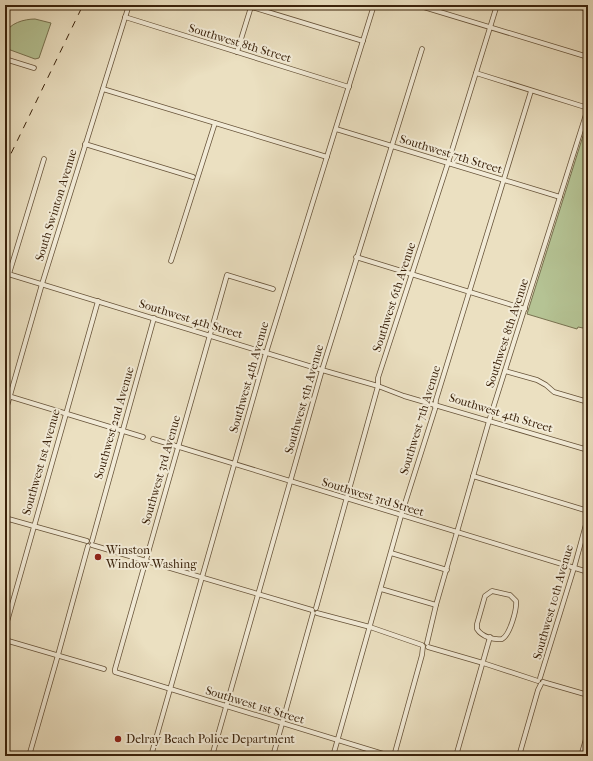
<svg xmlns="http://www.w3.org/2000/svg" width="593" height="761" font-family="'IM FELL French Canon',serif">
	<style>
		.green { fill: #b5c394; stroke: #787250 }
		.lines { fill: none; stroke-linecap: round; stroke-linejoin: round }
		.minor-casing { stroke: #665238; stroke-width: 5.5 }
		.minor { stroke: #f2ebd7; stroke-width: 4 }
		.rail { stroke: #3a220b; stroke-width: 1; stroke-dasharray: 7 7; stroke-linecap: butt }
		.poi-dot { fill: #8f2418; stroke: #f2ebd7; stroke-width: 1.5 }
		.labels { text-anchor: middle; stroke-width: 4; stroke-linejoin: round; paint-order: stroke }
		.street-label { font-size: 12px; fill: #3a220b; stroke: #f2ebd7 }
		.poi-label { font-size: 12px; fill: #3a220b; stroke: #f2ebd7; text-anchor: start }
	</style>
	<rect width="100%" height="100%" fill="#ebe0c1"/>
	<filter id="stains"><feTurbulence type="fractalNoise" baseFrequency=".005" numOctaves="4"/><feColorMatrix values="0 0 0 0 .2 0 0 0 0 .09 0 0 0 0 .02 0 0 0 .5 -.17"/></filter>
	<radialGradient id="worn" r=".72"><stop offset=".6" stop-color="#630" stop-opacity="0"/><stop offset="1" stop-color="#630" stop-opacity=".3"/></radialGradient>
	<g class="green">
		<path d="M35,19L51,23L39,58L35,59L5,48C5,45 4,39 5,35C8,23 25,19 35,19Z"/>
		<polygon points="588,120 588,329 578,327 577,329 527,314"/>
	</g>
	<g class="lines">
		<defs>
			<g id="minor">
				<polyline points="245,5 363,41"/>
				<polyline points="417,5 588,57"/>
				<polyline points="574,5 588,9"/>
				<polyline points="5,12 7,5"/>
				<polyline points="125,17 349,87"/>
				<polyline points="237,52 251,7"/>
				<polyline points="5,59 34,68"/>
				<polyline points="476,73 588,108"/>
				<polyline points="103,89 327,157"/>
				<polyline points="336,129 560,197"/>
				<polyline points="85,144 193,177"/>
				<polyline points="356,257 525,309"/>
				<polyline points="171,261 215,123"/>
				<polyline points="5,273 322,370 378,386 404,396 588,450"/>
				<polyline points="9,274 44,159"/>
				<polyline points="273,289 227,275 115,669 115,672 390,756"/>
				<polyline points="505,371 537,380 546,385 554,392 588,402"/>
				<polyline points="5,395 143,437"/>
				<polyline points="5,413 42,284 129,5"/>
				<polyline points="153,439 588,572"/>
				<polyline points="473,476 588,511"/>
				<polyline points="5,518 87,541"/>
				<polyline points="92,541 154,318"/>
				<polyline points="92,545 312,610"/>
				<polyline points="391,553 447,570"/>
				<polyline points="381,589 436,605"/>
				<path d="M492,591L510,595L516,601C517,609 510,635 502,639C494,640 482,637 477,629V624L485,596Z"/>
				<polyline points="316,608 378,386 378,378 448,163 497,5"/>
				<polyline points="317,613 370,627 422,645"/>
				<polyline points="5,629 98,301"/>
				<polyline points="5,640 104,669"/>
				<polyline points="427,643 436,605 489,421 588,108"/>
				<polyline points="428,647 483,663 538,681"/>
				<polyline points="540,678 574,568 588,517"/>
				<polyline points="543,682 588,695"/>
				<polyline points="29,756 58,655 88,546"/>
				<polyline points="151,756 266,353 374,5"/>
				<polyline points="212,756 322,370 422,49"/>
				<polyline points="273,756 313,613"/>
				<polyline points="333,756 401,516 435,409 436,400 531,91"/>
				<polyline points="394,756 422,655 423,646"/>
				<polyline points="456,756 490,637"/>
				<polyline points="519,756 538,690 541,684"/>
				<polyline points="581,756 588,732"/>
			</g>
		</defs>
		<use href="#minor" class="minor-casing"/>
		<use href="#minor" class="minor"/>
		<polyline class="rail" points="5,166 83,5"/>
	</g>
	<g class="poi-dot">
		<circle cx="98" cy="557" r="4"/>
		<circle cx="118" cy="739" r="4"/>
	</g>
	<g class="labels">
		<g class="street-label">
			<text transform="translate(240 43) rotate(17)" y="4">Southwest 8th Street</text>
			<text transform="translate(451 154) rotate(17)" y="4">Southwest 7th Street</text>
			<text transform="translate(56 205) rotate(-73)" y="4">South Swinton Avenue</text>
			<text transform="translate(394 297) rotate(-72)" y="4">Southwest 6th Avenue</text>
			<text transform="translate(191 319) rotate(17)" y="4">Southwest 4th Street</text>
			<text transform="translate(507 333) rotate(-72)" y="4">Southwest 8th Avenue</text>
			<text transform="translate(249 377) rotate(-74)" y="4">Southwest 4th Avenue</text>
			<text transform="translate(304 399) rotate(-74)" y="4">Southwest 5th Avenue</text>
			<text transform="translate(501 413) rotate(17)" y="4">Southwest 4th Street</text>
			<text transform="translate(420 420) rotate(-73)" y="4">Southwest 7th Avenue</text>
			<text transform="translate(114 423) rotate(-74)" y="4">Southwest 2nd Avenue</text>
			<text transform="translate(41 462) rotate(-74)" y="4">Southwest 1st Avenue</text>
			<text transform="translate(161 470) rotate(-74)" y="4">Southwest 3rd Avenue</text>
			<text transform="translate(373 497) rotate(17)" y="4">Southwest 3rd Street</text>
			<text transform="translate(553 602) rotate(-74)" y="4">Southwest 10th Avenue</text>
			<text transform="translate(255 705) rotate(17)" y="4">Southwest 1st Street</text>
		</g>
		<g class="poi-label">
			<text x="106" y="554">Winston<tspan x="106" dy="14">Window Washing</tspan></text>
			<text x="126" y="743">Delray Beach Police Department</text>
		</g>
	</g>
	<rect width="593" height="761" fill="none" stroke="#ebe0c1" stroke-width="20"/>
	<rect x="6" y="6" width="581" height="749" fill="none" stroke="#3a220b" stroke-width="2"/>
	<rect x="10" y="10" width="573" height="741" fill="none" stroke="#3a220b"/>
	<rect width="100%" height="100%" filter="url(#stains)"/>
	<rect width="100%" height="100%" fill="url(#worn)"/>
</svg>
